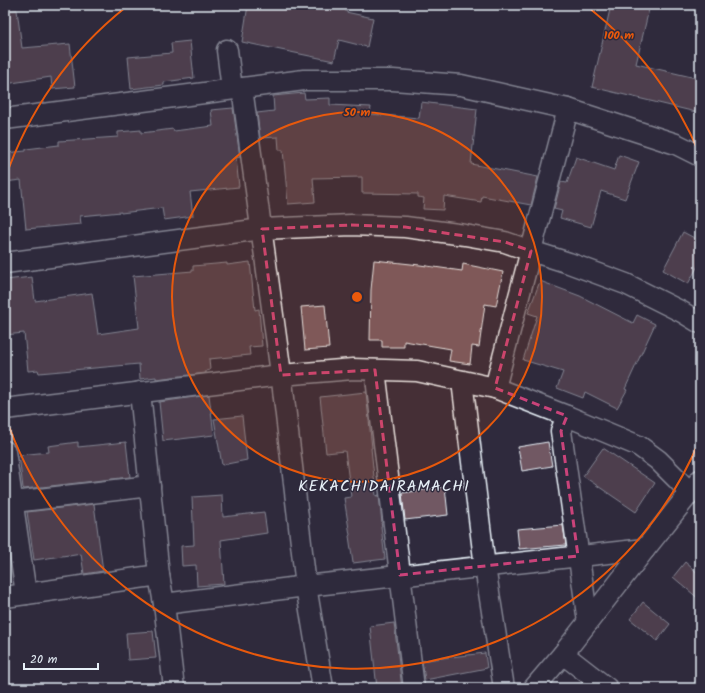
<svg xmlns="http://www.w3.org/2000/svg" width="705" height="693" font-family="Kalam,sans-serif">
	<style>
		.building { fill: #715963; stroke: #e8f1f8 }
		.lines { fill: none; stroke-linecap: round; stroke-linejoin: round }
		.street-casing { stroke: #e8f1f8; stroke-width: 23 }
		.street { stroke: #2f2a3d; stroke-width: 20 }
		.marked { fill: none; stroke: #ca437a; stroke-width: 3; stroke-dasharray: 8 5; stroke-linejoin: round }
		.ring { fill: none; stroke: #e8590c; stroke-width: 2 }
		.labels { text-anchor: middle; stroke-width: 3; stroke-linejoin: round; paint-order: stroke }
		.quarter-label { font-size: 16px; letter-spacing: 1px; fill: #e8f1f8; stroke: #2f2a3d }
		.centre { fill: #e8590c; stroke: #2f2a3d; stroke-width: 2 }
		.ring-label { font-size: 12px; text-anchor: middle; font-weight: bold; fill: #e8590c; stroke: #2f2a3d; stroke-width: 3; stroke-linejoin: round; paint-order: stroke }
	</style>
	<rect width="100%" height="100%" fill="#2f2a3d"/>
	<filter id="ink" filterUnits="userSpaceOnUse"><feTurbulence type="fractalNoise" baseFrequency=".025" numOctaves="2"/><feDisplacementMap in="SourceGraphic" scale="8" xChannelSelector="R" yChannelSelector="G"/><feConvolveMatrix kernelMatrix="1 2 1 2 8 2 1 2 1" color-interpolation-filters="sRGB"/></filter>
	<g filter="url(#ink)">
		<g class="building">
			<polygon points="248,5 347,5 346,12 373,18 367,47 339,40 334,61 242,42"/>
			<polygon points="611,5 650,5 636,64 700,79 700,113 592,87"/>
			<polygon points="17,10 22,48 70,44 75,87 52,89 51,77 5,84 5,11"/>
			<polygon points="190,41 194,78 164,82 164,85 131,89 128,57 172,53 171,43"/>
			<polygon points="304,93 305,99 330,98 330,105 371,107 370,114 419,118 421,102 477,109 471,164 538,177 531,205 482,196 481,202 444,196 443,210 423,209 424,198 418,197 418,194 362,193 362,177 313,178 315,202 288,204 283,150 279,150 278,137 260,138 257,113 274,111 273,96"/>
			<polygon points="233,108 240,157 236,158 239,187 190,192 193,216 164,220 162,208 121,213 121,212 80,216 81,224 26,229 21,180 5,182 5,153 26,151 26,149 59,145 59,141 118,137 118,132 141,130 141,133 173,129 174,131 213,126 211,110"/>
			<polygon points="619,155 639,162 625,199 601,191 591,227 560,218 562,211 554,209 561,182 567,183 576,157 614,170"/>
			<polygon points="683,232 700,241 700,262 688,284 663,270"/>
			<polygon points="374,260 420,265 462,271 463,264 503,272 496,306 485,304 479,347 472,346 470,364 449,361 451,349 404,341 404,347 382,347 382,340 370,340 371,290"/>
			<polygon points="250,262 255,310 259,309 262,346 249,347 250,355 209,359 210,370 206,371 206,373 156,379 156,377 140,379 139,364 39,373 38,370 28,371 24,333 5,335 5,280 32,277 35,301 92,293 98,334 139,328 133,276 193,271 193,266 227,263 227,265"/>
			<polygon points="540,281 580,296 633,323 637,315 655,324 625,389 627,390 617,408 585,392 583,398 557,388 563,372 523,360 537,316 528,313"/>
			<polygon points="325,305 329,348 305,350 301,307"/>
			<polygon points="366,392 372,448 371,448 376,496 379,495 382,523 381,523 382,526 381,526 385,559 353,563 349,536 350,535 344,498 351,497 345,451 326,453 320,397"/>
			<polygon points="209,395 214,435 163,441 159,402"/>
			<polygon points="242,416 247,460 222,465 214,419"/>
			<polygon points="78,442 78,447 126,442 130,477 24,489 23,488 19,455 49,452 48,446"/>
			<polygon points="548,442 552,466 522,471 518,447"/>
			<polygon points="603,448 655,483 636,512 583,476"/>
			<polygon points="445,487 448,515 405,520 402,493"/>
			<polygon points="222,495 223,517 264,512 267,533 221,540 224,584 197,586 196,565 182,566 181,546 194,545 192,497"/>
			<polygon points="94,504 103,571 84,574 81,554 69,556 69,555 34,560 27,512"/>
			<polygon points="563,525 566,545 519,549 517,529"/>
			<polygon points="685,562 700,575 700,600 673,577"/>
			<polygon points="643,602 670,624 657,641 630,619"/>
			<polygon points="394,623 402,688 377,688 370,626"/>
			<polygon points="153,631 156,658 128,660 126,633"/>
			<polygon points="485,653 487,668 425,680 422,661 434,659"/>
		</g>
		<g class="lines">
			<defs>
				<g id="street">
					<polyline points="227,50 232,89"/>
					<polyline points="242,88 282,381 306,586 323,688"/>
					<polyline points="5,119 304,80 393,80 461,85 568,109 676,144 700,156"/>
					<polyline points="5,263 262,229 351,225 405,227 465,235 505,242 531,251 569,263 626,284 682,312 700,323"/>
					<polyline points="375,370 414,688"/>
					<polyline points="462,381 485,567 504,688"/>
					<polyline points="495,388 568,109"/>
					<polyline points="140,392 159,575"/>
					<polyline points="5,409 281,375 353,369 417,371 495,388 567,416 639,446 658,460 677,479 690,493"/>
					<polyline points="567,416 561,431 588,622"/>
					<polyline points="5,451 26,594"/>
					<polyline points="5,503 150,486"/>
					<polyline points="5,597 159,575 164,604 306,586 645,549"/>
					<polyline points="164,604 174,688"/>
					<polyline points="563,654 607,688"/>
					<polyline points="534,688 563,654 645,549 700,480"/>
				</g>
			</defs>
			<use href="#street" class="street-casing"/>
			<use href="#street" class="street"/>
		</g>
	</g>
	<path d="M0 0H705V693H0ZM351,225L405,227L505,242L531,251L495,388L567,416L561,431L578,556L400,575L375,370L281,375L262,229Z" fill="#2f2a3d" fill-opacity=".55" fill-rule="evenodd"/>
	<path class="marked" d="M351,225L405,227L505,242L531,251L495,388L567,416L561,431L578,556L400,575L375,370L281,375L262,229Z"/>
	<circle cx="357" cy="297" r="185" fill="#e8590c" fill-opacity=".12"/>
	<g class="ring">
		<circle cx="357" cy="297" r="185"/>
		<path d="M700 439A371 371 0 0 1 5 415M5 179A371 371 0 0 1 126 7M588 7A371 371 0 0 1 700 155"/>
	</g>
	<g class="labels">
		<g class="quarter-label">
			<text x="384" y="491">KEKACHIDAIRAMACHI</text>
		</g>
	</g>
	<circle cx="357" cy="297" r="6" class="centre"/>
	<g class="ring-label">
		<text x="619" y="39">100 m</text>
		<text x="357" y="116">50 m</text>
	</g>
	<rect width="705" height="693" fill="none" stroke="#2f2a3d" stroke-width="20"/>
	<rect x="10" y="10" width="685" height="673" fill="none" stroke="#e8f1f8" stroke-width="1.5" filter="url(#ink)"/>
	<path d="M24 663v6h74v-6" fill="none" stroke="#e8f1f8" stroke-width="2"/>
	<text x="30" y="663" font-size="12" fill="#e8f1f8" stroke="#2f2a3d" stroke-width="3" paint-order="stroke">20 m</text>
</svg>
